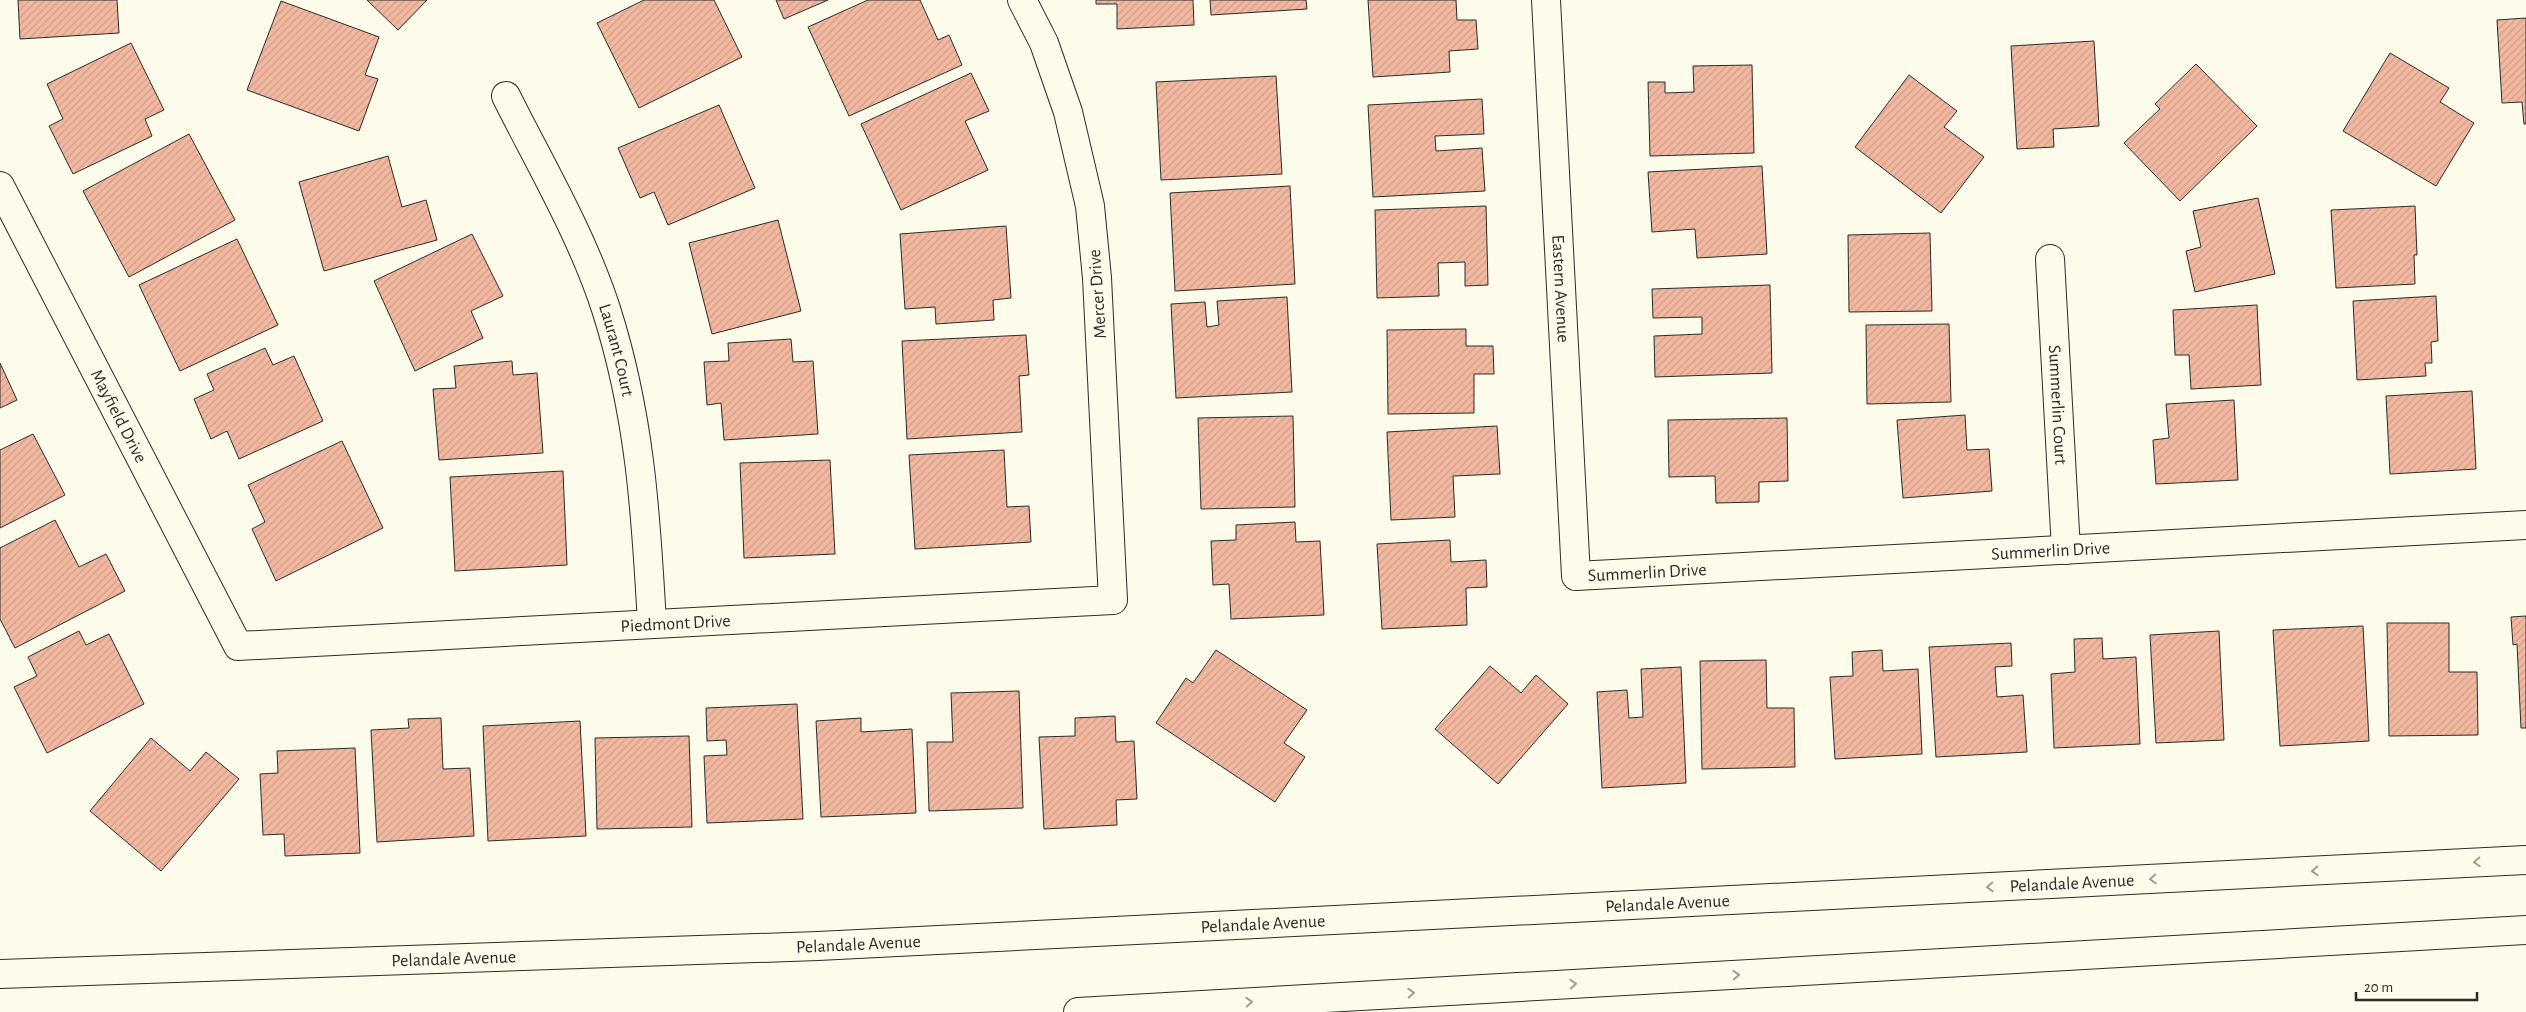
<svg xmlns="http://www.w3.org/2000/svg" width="2526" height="1012" font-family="'Alegreya Sans',sans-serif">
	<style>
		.building { fill: url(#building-hatch); stroke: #2b2b2b }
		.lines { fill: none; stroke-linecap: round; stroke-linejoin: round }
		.street-casing { stroke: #2b2b2b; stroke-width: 30 }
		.secondary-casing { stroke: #2b2b2b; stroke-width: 30 }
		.street { stroke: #fdfbea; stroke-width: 28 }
		.secondary { stroke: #fdfbea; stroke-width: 28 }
		.oneway { stroke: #9e9d94 }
		.labels { text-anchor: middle; stroke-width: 4; stroke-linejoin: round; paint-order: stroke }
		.street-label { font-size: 18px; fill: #2b2b2b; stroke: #fdfbea }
	</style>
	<defs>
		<pattern id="building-hatch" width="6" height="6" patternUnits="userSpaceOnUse" patternTransform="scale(1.25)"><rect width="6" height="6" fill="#f2b8a0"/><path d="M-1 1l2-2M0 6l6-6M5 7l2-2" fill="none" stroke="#d09e8a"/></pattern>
	</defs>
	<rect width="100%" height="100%" fill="#fdfbea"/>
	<g class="building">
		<polygon points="18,0 117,0 119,33 20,39"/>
		<polygon points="367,0 427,0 398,30"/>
		<polygon points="644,0 714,0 742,57 639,108 597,23"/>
		<polygon points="776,0 828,0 784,19"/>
		<polygon points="868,0 920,0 938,40 949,35 962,65 849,116 808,27"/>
		<polygon points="1096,0 1193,0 1194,25 1117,29 1117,4 1096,4"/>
		<polygon points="1210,0 1306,0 1307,9 1211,15"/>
		<polygon points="1368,0 1456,0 1457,20 1476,20 1478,49 1449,51 1450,72 1373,77"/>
		<polygon points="281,1 379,37 365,75 378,79 359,131 247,90"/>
		<polygon points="2526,18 2526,124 2524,124 2522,102 2502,103 2497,20"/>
		<polygon points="2094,41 2099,126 2053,129 2054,147 2017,149 2011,46"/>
		<polygon points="131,43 164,110 145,119 152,136 73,174 49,126 63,119 47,84"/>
		<polygon points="2390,53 2449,88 2440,102 2474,123 2436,186 2343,131"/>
		<polygon points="2196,64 2257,126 2180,201 2124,143 2160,109 2155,104"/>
		<polygon points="1752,65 1754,153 1650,156 1648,82 1665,82 1665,93 1694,92 1693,66"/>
		<polygon points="971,73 989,111 965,121 988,170 901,210 861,124"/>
		<polygon points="1909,75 1957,111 1944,127 1984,157 1941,213 1855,147"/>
		<polygon points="1276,76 1282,174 1161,180 1156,82"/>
		<polygon points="1482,99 1484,134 1435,136 1436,151 1482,148 1485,191 1373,197 1368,105"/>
		<polygon points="719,105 755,188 668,225 654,192 640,198 618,148"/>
		<polygon points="189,134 235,220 129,277 83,191"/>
		<polygon points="388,156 402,207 426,200 437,240 324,271 299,182"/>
		<polygon points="1762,166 1767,254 1697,258 1695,229 1652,232 1648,172"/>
		<polygon points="1290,186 1295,284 1175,291 1170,193"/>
		<polygon points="2258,198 2275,274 2195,292 2186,251 2201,247 2193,211"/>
		<polygon points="1486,206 1488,285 1465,286 1465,262 1438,263 1439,296 1377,298 1375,210"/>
		<polygon points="2415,206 2417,255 2414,255 2415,284 2336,288 2331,210"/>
		<polygon points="778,220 801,311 712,334 689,243"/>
		<polygon points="1006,226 1011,298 993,300 994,320 936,324 935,307 905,309 900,234"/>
		<polygon points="1930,233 1932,311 1849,312 1848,235"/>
		<polygon points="472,234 503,296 471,311 483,338 415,371 374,281"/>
		<polygon points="237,239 278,325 180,371 139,285"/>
		<polygon points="1770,285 1772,373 1655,377 1654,336 1702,334 1702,317 1653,318 1652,289"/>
		<polygon points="2436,296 2438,341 2431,342 2432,363 2425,363 2426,376 2357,380 2353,301"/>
		<polygon points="1287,297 1292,392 1176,398 1171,304 1205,302 1207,327 1219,325 1217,301"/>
		<polygon points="2257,305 2261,385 2191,389 2189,355 2175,355 2173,310"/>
		<polygon points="1949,324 1951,402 1867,404 1866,325"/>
		<polygon points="1466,329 1466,346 1493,346 1494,374 1474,374 1474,413 1388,414 1387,330"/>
		<polygon points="1026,335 1029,375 1019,376 1022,432 907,439 902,341"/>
		<polygon points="791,339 793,362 813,361 818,434 724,440 721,403 707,405 704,362 729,361 728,343"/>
		<polygon points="265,348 273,365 294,356 323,421 239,459 227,431 211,439 194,399 214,390 207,374"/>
		<polygon points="512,361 513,375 537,373 543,453 439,460 433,389 456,388 454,366"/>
		<polygon points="0,363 17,400 0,408"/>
		<polygon points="2472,391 2476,469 2390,474 2386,396"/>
		<polygon points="2234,400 2238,480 2156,484 2153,440 2169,438 2166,404"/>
		<polygon points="1965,415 1967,450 1989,449 1992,491 1903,498 1897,420"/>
		<polygon points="1293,416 1295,507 1201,509 1198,418"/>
		<polygon points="1787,418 1788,481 1759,482 1759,502 1716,503 1715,476 1669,477 1668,420"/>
		<polygon points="1497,426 1500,474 1453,476 1455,517 1391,520 1387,432"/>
		<polygon points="33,434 65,495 0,528 0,450"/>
		<polygon points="342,441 383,528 276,581 252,529 265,522 248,485"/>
		<polygon points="1004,450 1007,507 1029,506 1031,542 915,549 909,455"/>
		<polygon points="830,460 835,554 744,558 740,463"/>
		<polygon points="563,471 567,565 455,571 450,477"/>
		<polygon points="55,520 79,567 106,554 125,591 15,648 0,619 0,548"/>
		<polygon points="1295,522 1296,542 1320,541 1324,615 1231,619 1229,584 1213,585 1211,541 1236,540 1236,525"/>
		<polygon points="1450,540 1451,562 1486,560 1487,587 1466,588 1467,625 1382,629 1377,544"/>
		<polygon points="2526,616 2526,728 2521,728 2517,644 2513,645 2511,617"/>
		<polygon points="2387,623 2449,623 2449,672 2477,672 2478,735 2389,736"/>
		<polygon points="2363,626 2369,741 2280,746 2273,630"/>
		<polygon points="79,631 86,645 109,634 144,704 47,753 14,687 37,676 28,657"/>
		<polygon points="2219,631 2224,740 2156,743 2150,635"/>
		<polygon points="2102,638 2103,659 2136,657 2140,744 2054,748 2051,674 2075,672 2074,639"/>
		<polygon points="2011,643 2012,666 1995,667 1997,697 2023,695 2027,752 1936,757 1929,647"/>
		<polygon points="1216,650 1307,710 1284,743 1305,757 1275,802 1156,723 1186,678 1193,683"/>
		<polygon points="1882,650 1883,671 1918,669 1922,754 1835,759 1830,677 1853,676 1852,652"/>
		<polygon points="1766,660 1767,708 1794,708 1795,767 1702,769 1700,661"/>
		<polygon points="1490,666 1521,693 1536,675 1568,704 1498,784 1435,729"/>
		<polygon points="1681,667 1686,783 1602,788 1597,692 1627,690 1629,718 1643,717 1641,669"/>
		<polygon points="1019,691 1023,808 929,811 927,742 953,742 951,693"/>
		<polygon points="797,704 803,819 707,823 704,756 727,755 726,740 707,741 706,708"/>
		<polygon points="1115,716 1116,742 1134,741 1137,799 1116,800 1117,825 1044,829 1039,737 1075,736 1075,718"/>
		<polygon points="441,718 443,769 470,768 474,836 377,842 371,730 409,728 408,719"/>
		<polygon points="861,718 861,732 912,729 916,813 821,817 816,721"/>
		<polygon points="580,721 586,836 488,841 483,726"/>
		<polygon points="689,736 692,827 597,829 595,738"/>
		<polygon points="151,738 190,771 206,752 239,779 161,871 90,811"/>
		<polygon points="355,748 360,853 285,856 284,834 263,835 260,774 278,773 277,751"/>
	</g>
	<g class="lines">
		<defs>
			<g id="street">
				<path id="s1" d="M1546,0L1576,576L2526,525"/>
				<path id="s2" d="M506,96C541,166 582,235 606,309C640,415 646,514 652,624"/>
				<path id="s3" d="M0,186L238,646L1113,600L1097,278L1090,206L1068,112L1044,43L1022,0"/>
				<path id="s4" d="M2050,259L2066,550"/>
			</g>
			<g id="secondary">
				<path id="s5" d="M0,974L818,946L2526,860"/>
				<polyline points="1078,1012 2526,930"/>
			</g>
		</defs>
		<use href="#street" class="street-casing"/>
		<use href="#secondary" class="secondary-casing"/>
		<use href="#street" class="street"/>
		<use href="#secondary" class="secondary"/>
	</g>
	<defs><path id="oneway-chevron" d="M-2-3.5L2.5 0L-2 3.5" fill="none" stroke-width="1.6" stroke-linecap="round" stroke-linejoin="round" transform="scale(1.25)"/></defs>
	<g class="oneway">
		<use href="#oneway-chevron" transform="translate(2477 862) rotate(177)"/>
		<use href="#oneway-chevron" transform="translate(2315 871) rotate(177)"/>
		<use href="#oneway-chevron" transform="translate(2153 879) rotate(177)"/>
		<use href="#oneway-chevron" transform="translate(1990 887) rotate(177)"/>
		<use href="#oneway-chevron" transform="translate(1736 975) rotate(-3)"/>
		<use href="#oneway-chevron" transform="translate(1573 984) rotate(-3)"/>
		<use href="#oneway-chevron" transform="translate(1411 993) rotate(-3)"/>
		<use href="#oneway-chevron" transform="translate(1249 1002) rotate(-3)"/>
	</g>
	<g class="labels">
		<g class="street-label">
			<text dy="6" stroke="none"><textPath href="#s1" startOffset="289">Eastern Avenue</textPath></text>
			<text transform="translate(1097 294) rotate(-94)" y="6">Mercer Drive</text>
			<text dy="6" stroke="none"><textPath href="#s2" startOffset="278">Laurant Court</textPath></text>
			<text dy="6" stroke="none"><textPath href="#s4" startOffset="146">Summerlin Court</textPath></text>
			<text dy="6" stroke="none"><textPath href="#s3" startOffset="259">Mayfield Drive</textPath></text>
			<text dy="6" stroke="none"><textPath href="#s1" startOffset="1052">Summerlin Drive</textPath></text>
			<text dy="6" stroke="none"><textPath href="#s1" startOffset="648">Summerlin Drive</textPath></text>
			<text dy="6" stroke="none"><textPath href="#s3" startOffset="956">Piedmont Drive</textPath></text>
			<text dy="6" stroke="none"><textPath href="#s5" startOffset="2074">Pelandale Avenue</textPath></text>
			<text dy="6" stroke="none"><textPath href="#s5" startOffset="1669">Pelandale Avenue</textPath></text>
			<text dy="6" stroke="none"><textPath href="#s5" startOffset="1264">Pelandale Avenue</textPath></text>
			<text dy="6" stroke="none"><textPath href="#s5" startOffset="859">Pelandale Avenue</textPath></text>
			<text dy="6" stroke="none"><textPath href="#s5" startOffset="454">Pelandale Avenue</textPath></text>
		</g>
	</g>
	<path d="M2356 992v8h121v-8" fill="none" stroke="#2b2b2b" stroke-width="2.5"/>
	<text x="2364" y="992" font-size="15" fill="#2b2b2b" stroke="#fdfbea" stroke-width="4" paint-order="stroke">20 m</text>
</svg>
